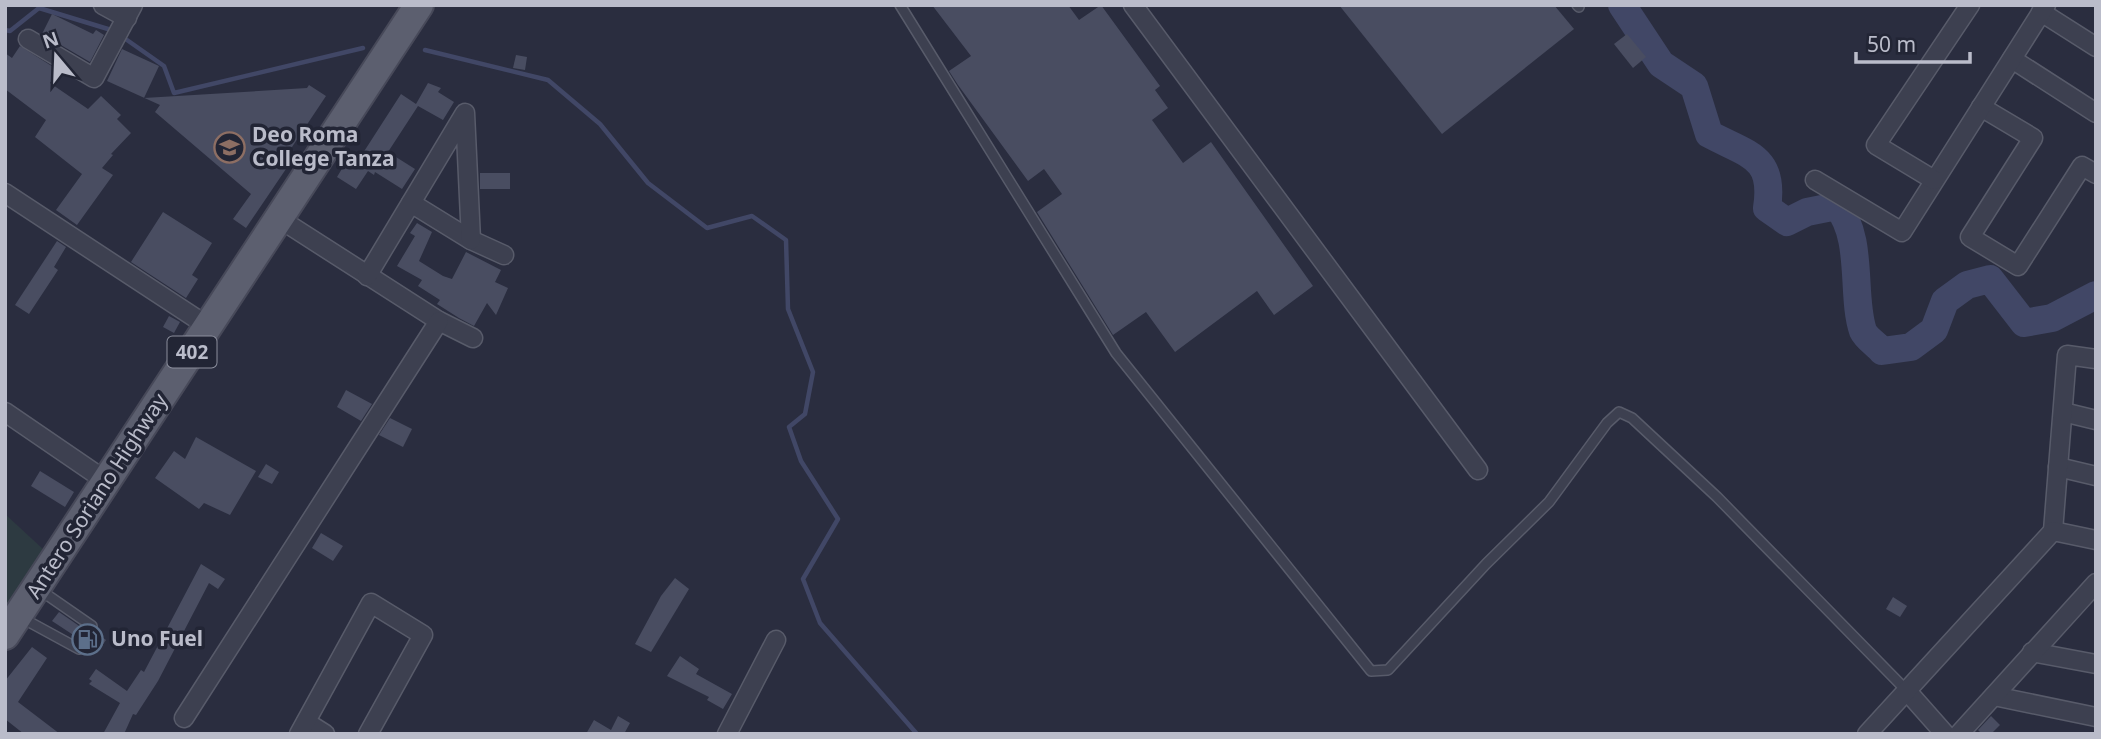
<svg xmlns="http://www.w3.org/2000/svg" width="2101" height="739" font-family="'Noto Sans',sans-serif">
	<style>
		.green { fill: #2d3a41 }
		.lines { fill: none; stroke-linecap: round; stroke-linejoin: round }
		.stream { stroke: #414766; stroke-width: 4.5 }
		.river { stroke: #414766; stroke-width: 28 }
		.building { fill: #494d61 }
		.lane-casing { stroke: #585b6a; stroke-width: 12 }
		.street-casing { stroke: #585b6a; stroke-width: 21 }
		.primary-casing { stroke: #474959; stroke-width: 32 }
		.lane { stroke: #3d4050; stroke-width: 9 }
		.street { stroke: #3d4050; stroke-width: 18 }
		.primary { stroke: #5c5f6f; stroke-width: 28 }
		.labels { text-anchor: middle; stroke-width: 7; stroke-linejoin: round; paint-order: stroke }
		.shield { fill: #222535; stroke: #8c8f9d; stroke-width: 2 }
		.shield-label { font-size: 19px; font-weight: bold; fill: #babcca }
		.poi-label { font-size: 21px; font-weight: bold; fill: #babcca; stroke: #222535; text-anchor: start }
		.street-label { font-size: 21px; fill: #babcca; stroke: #222535 }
	</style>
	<rect width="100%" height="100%" fill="#2a2d3f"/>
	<polygon class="green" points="5,514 44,550 5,609"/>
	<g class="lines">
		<g class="stream">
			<polyline points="5,30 10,31 39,8 108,29"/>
			<polyline points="127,40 164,66 174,93 363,48"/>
			<polyline points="425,50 548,80 600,124 648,183 707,228 752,216 786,240 788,309 813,372 805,414 789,427 801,461 838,519 803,579 820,623 917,734"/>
		</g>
		<path class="river" d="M1622,5L1661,64L1694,86L1709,134C1748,155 1775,156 1767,208L1787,222L1807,212L1837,206C1864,238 1851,296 1863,331C1866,338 1877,345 1882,351L1911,347L1934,330L1945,301L1967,285L1990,279L2024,323L2052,318L2096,295"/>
	</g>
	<g class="building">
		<polygon points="932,5 1068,5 1079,20 1101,5 1160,86 1155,90 1168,108 1152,120 1183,163 1211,142 1313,286 1274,315 1257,291 1175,352 1146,312 1113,335 1037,212 1062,194 1044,169 1028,181 958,85 949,71 971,56"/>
		<polygon points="1339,5 1554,5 1574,29 1442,134"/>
		<polygon points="52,14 93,34 96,30 104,35 90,62 42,34"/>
		<polygon points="1627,34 1646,57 1633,68 1614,44"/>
		<polygon points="20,46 58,70 50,83 88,109 101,96 121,115 117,119 131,133 111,154 113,155 102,168 113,175 77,225 56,210 82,174 35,137 46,120 5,89 5,53 12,58"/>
		<polygon points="122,49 159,66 144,98 307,88 309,85 326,96 282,162 288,166 246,228 233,219 251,194 155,112 160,105 107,81"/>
		<polygon points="516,55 527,57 525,70 513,68"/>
		<polygon points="428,83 441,88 438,92 454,102 443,120 418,106 388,152 415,169 402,189 375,172 374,175 368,171 356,189 337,177 346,162 354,167 401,94 416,104"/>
		<rect x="480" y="173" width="30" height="16"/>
		<polygon points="163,212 212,243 192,275 198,279 186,298 131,262"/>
		<polygon points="417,223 432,232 419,261 443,276 452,279 466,252 501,270 495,282 508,288 496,315 487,303 474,326 459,318 437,304 440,300 418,286 422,280 397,266 415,236 410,233"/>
		<polygon points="57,241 66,247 54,267 58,270 29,314 15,305"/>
		<polygon points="169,316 180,322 174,333 163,327"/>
		<polygon points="346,390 372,404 361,421 337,407"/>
		<polygon points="390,418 412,429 403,447 379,435"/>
		<polygon points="196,437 256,471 230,515 204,503 199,509 155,478 174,451 185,459"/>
		<polygon points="266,464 279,472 272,484 258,477"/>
		<polygon points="40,471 74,492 65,507 31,486"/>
		<polygon points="321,533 343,546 333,561 312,548"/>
		<polygon points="201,564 225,579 218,589 209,583 158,681 136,715 133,714 124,734 103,734 120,703 89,684 92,681 89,679 96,669 127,691 141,670 144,672"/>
		<polygon points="675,578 689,589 651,652 635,644 661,596"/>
		<polygon points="1893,597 1907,606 1900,617 1886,609"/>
		<polygon points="59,612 85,630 81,640 52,621"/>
		<polygon points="99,635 106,640 97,653 91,649"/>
		<polygon points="32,647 47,658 18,702 60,734 24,734 5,719 5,681"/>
		<polygon points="680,656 699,669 696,674 732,694 723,709 707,700 709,697 667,676"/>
		<polygon points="618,716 630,723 624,734 586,734 594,720 611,730"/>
		<polygon points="1991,716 2000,725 1991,734 1982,734 1978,730"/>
	</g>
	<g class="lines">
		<defs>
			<g id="lane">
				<polyline points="900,5 1116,353 1371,671 1388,670 1486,564 1549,502 1607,423 1619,412 1632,418 1717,497 1907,691"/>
				<polyline points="1577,5 1579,7"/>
				<path d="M22,618L79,649C90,644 93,638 92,626L40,590"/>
			</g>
			<g id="street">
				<polyline points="103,5 127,18"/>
				<polyline points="1133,5 1478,470"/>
				<polyline points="2041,12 2096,47"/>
				<polyline points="28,39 94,78 133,5"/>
				<polyline points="2012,59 2096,113"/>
				<polyline points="1981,107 2033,138 1970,237 2018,266 2082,166 2096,174"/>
				<polyline points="1815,180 1902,232 2046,5"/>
				<polyline points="1934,180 1876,145 1970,5"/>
				<polyline points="5,193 209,327"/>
				<polyline points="411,203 471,240 504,255"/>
				<polyline points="280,219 439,321 473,338"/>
				<polyline points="367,276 465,113 471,240"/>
				<polyline points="5,412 106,481"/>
				<polyline points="2063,412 2096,420"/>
				<polyline points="2058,467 2096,476"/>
				<polyline points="2053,531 2067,355 2096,359"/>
				<polyline points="2032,652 2096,664"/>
				<polyline points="1907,691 1945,734"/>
				<polyline points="1994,696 2096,717"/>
				<polyline points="184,718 439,321"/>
				<polyline points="306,722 325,734"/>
				<polyline points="299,734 371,603 423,635 368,734"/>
				<polyline points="727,734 776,640"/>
				<polyline points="1867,734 2053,531 2096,540"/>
				<polyline points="1959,734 2096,583"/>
			</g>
			<polyline id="primary" points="5,635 419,5"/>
		</defs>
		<use href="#lane" class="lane-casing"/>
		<use href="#street" class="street-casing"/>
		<use href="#primary" class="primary-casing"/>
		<use href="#lane" class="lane"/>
		<use href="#street" class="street"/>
		<use href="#primary" class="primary"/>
	</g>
	<defs>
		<symbol id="university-ring" viewBox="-11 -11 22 22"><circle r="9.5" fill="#222535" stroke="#8d6e63" stroke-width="1.5"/><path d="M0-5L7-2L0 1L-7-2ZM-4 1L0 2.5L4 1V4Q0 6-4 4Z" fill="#8d6e63"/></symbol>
		<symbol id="fuel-ring" viewBox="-11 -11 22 22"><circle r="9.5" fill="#222535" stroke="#5c6f8a" stroke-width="1.5"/><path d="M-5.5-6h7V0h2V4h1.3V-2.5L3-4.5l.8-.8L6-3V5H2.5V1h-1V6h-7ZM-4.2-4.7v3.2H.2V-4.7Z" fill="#5c6f8a"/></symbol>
	</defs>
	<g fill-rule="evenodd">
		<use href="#university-ring" x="212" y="130" width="35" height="35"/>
		<use href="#fuel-ring" x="70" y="622" width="35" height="35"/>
	</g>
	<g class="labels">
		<rect class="shield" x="167.5" y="336.5" width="49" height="31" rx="5"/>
		<g class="shield-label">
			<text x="192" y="359">402</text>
		</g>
		<g class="poi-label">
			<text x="252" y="142">Deo Roma<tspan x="252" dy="24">College Tanza</tspan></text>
			<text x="111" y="646">Uno Fuel</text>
		</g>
		<g class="street-label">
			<text transform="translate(97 496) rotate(-57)" y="7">Antero Soriano Highway</text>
		</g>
	</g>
	<rect width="2101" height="739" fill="none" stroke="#babcca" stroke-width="14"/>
	<g transform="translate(56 56) rotate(341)" stroke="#222535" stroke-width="5" paint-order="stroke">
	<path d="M0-5L12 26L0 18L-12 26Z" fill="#babcca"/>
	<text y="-10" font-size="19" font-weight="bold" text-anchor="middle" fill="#babcca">N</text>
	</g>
	<path d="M1856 52v10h114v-10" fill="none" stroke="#babcca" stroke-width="3.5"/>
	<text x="1867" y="52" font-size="21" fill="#babcca" stroke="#222535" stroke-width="5" paint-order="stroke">50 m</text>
</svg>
